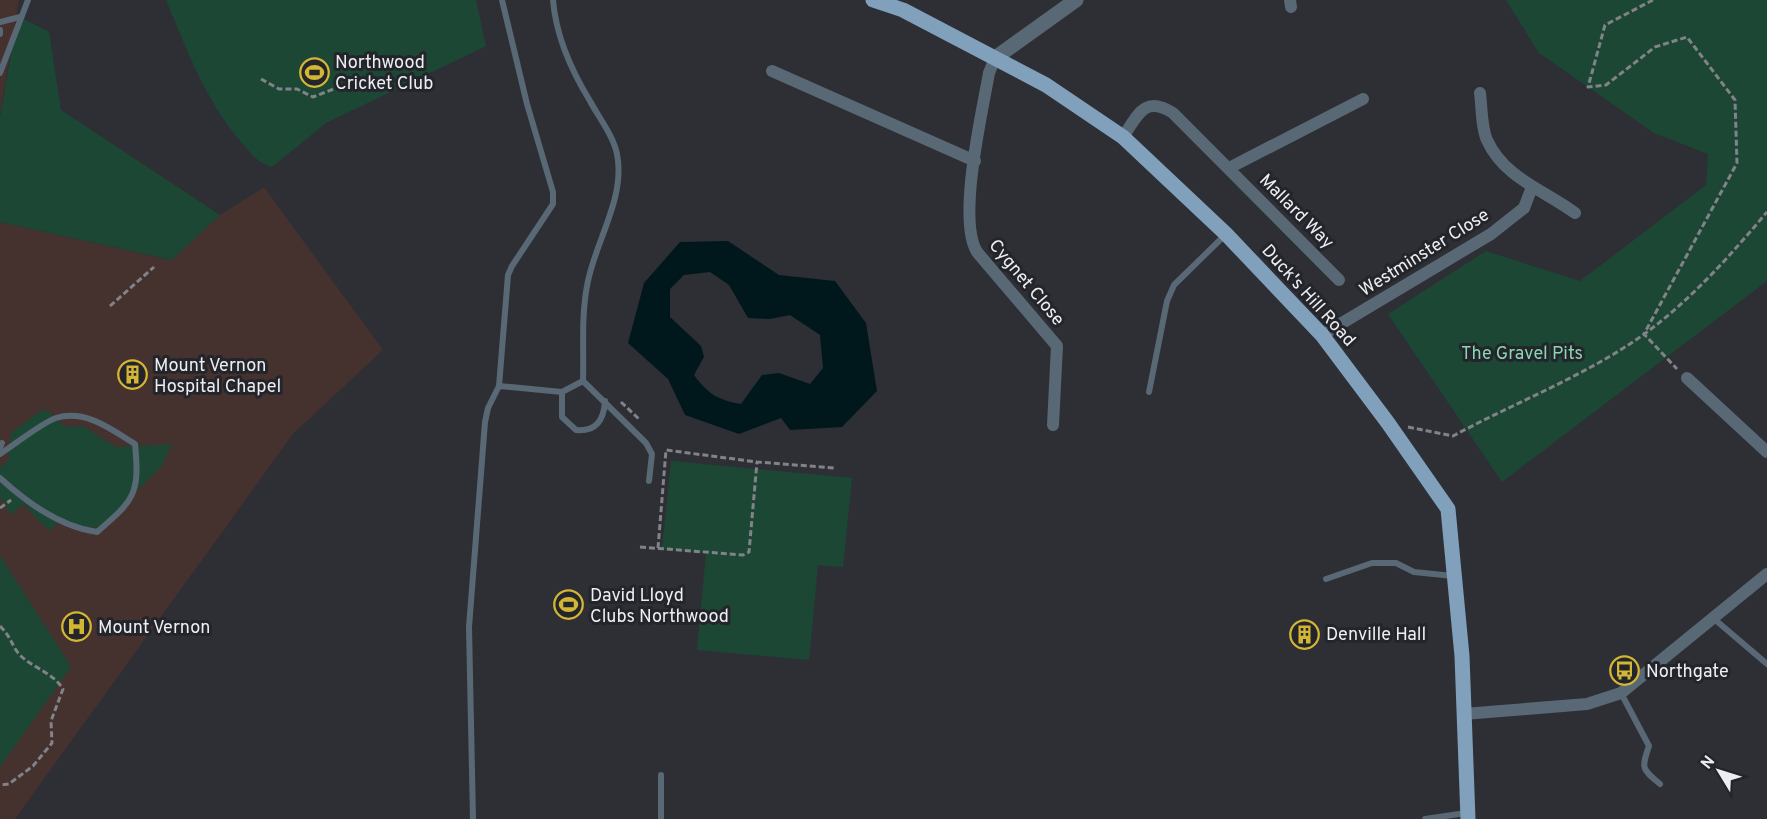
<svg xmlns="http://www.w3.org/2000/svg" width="1767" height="819" font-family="Overpass,sans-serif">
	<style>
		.medical { fill: #45312e }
		.green { fill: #1c4735 }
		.water { fill: #00181c; fill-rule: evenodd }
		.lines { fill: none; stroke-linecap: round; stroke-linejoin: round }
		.path { stroke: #818388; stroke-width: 3; stroke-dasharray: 6 3; stroke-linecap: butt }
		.service { stroke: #596875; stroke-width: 6 }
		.minor { stroke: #596875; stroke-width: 12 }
		.tertiary { stroke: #596875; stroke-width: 15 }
		.primary { stroke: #81a0bb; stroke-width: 15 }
		.labels { text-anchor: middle; stroke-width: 6; stroke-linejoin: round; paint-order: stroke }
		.poi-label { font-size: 18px; fill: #eceef2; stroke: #23252b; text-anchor: start }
		.street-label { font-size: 18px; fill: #eceef2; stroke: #23252b }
		.park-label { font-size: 18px; fill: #88d6b2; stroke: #23252b }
	</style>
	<rect width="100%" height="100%" fill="#2d2f35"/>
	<g class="medical">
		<polygon points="0,0 19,0 0,114"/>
		<polygon points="264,187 383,350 293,434 15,819 0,819 0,222 171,260 220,215"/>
	</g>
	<g class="green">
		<path d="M166,0H476L486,46L326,123L272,167C257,163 251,153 241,142C204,98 188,52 166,0Z"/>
		<polygon points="1506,0 1767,0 1767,281 1502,482 1388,314 1486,251 1580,281 1706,185 1708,154 1654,133 1539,53"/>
		<polygon points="20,17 49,32 61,110 220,215 172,260 0,222 0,117 15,29"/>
		<polygon points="48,410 65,427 83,426 116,447 172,444 161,467 101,526 87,528 59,522 49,531 23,504 11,515 0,497 0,468 8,461 11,433 39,412"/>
		<polygon points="671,461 852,478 843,567 818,565 809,660 697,650 706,553 662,549"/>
		<polygon points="0,555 71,667 0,767"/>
	</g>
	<path class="water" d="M728,241L779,275L835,281L866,323L877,391L842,427L790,430L781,418L739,434L685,415L668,379L628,343L644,283L680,242ZM710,272L729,285L748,318L770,319L790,315L820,335L823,368L810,384L779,373L762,375L741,404C718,400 708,394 694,375L704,357L701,346L670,317V289L684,275Z"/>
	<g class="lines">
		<g class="path">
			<polyline points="1653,0 1605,25 1588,87 1606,85 1655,47 1687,37 1735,100 1737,163 1644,334 1677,369"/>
			<polyline points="261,79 279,89 297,89 313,97 357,80 364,81"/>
			<polyline points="110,306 154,267"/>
			<polyline points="621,402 640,420"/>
			<path d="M1408,427L1453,436C1516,402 1585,376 1643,335C1690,301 1730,256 1767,212"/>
			<polyline points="0,508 11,500"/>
			<polyline points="640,547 743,555 749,552 757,462"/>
			<polyline points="658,548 666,450 757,462 835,468"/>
			<path d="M0,626C9,635 10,640 16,650C26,666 51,670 63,689L51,721L52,743L33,766L9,784L0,785"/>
		</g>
		<g class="service">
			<path d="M553,0C556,37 571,70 590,101C599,118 613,135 617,154C626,199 594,243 587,286C581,318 584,349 583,381L646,443L652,454L649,481"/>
			<polyline points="0,22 20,17"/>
			<polyline points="0,30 0,34"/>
			<polyline points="0,73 28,0"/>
			<polyline points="499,386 562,392 583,381"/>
			<path d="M562,392V417L576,430C596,432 604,420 605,401"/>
			<polyline points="1149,392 1167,301 1174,285 1225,235"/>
			<polyline points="0,448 2,443"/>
			<path d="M0,454C14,445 43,422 56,418C86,409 112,430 135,444C140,495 134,500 97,532C61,527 26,502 0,478"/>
			<polyline points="1326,579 1372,563 1396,563 1414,572 1453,576"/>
			<polyline points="1713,618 1767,664"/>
			<path d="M1621,693L1649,746C1641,769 1642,769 1660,784"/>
			<polyline points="473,819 469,627 485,422 488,408 499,386 508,275 512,266 553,204 553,192 527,104 502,0"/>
			<polyline points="661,819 661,775"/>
			<polyline points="1425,819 1466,813"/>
		</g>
		<g class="minor">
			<polyline points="1290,0 1291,7"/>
			<path d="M995,58L989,73C982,113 957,220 977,252L1057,346L1053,425"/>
			<polyline points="772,71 975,161"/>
			<path d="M1480,93C1482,107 1481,127 1487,140C1504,178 1544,190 1575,213"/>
			<path d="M1123,137C1138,115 1144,95 1173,113L1339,280"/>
			<polyline points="1229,168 1363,99"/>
			<polyline points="1322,335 1491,234 1524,208 1532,187"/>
			<polyline points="1687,378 1767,452"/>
			<polyline points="1464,714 1587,704 1621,693 1767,574"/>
		</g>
		<polyline class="tertiary" points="995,58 1076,0"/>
		<polyline class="primary" points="873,0 903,10 1046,85 1123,137 1226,234 1322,335 1388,423 1448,509 1462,656 1468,819"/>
	</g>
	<defs>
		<symbol id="stadium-ring" viewBox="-11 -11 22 22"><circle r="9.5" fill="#23252b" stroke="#d4b635" stroke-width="1.5"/><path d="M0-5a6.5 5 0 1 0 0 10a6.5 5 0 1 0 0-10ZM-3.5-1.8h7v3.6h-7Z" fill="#d4b635"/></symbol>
		<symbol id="building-ring" viewBox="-11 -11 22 22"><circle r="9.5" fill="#23252b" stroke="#d4b635" stroke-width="1.5"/><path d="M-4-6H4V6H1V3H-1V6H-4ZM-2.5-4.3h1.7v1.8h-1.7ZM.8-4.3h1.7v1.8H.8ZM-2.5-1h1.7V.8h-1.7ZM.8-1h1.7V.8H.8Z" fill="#d4b635"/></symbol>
		<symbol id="hospital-ring" viewBox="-11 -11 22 22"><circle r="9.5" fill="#23252b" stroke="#d4b635" stroke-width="1.5"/><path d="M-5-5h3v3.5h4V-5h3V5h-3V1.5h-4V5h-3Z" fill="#d4b635"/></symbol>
		<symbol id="bus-ring" viewBox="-11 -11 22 22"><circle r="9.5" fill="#23252b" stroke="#d4b635" stroke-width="1.5"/><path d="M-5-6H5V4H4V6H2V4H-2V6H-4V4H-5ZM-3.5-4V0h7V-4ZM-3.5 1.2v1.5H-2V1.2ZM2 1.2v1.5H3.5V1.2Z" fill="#d4b635"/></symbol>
	</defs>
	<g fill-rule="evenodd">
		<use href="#stadium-ring" x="298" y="56" width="33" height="33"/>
		<use href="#building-ring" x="116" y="358" width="33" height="33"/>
		<use href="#stadium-ring" x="552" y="588" width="33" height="33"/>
		<use href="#hospital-ring" x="60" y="610" width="33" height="33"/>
		<use href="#building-ring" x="1288" y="618" width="33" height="33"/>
		<use href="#bus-ring" x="1608" y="654" width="33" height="33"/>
	</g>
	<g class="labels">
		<g class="poi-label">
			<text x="335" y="68">Northwood<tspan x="335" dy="21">Cricket Club</tspan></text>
			<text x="154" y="371">Mount Vernon<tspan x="154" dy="21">Hospital Chapel</tspan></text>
			<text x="590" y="601">David Lloyd<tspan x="590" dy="21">Clubs Northwood</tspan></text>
			<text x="98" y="633">Mount Vernon</text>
			<text x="1326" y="640">Denville Hall</text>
			<text x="1646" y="677">Northgate</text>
		</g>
		<g class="street-label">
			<text transform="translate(1297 211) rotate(45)" y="6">Mallard Way</text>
			<text transform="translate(1424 252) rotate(-32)" y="6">Westminster Close</text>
			<text transform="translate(1027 282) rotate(50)" y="6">Cygnet Close</text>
			<text transform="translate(1309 295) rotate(48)" y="6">Duck's Hill Road</text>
		</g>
		<g class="park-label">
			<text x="1522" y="359">The Gravel Pits</text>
		</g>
	</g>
	<g transform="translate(1719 771) rotate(308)" stroke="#23252b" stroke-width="4.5" paint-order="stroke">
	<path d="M0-4.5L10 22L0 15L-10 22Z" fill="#eceef2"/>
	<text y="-9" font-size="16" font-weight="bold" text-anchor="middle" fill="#eceef2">N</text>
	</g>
</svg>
